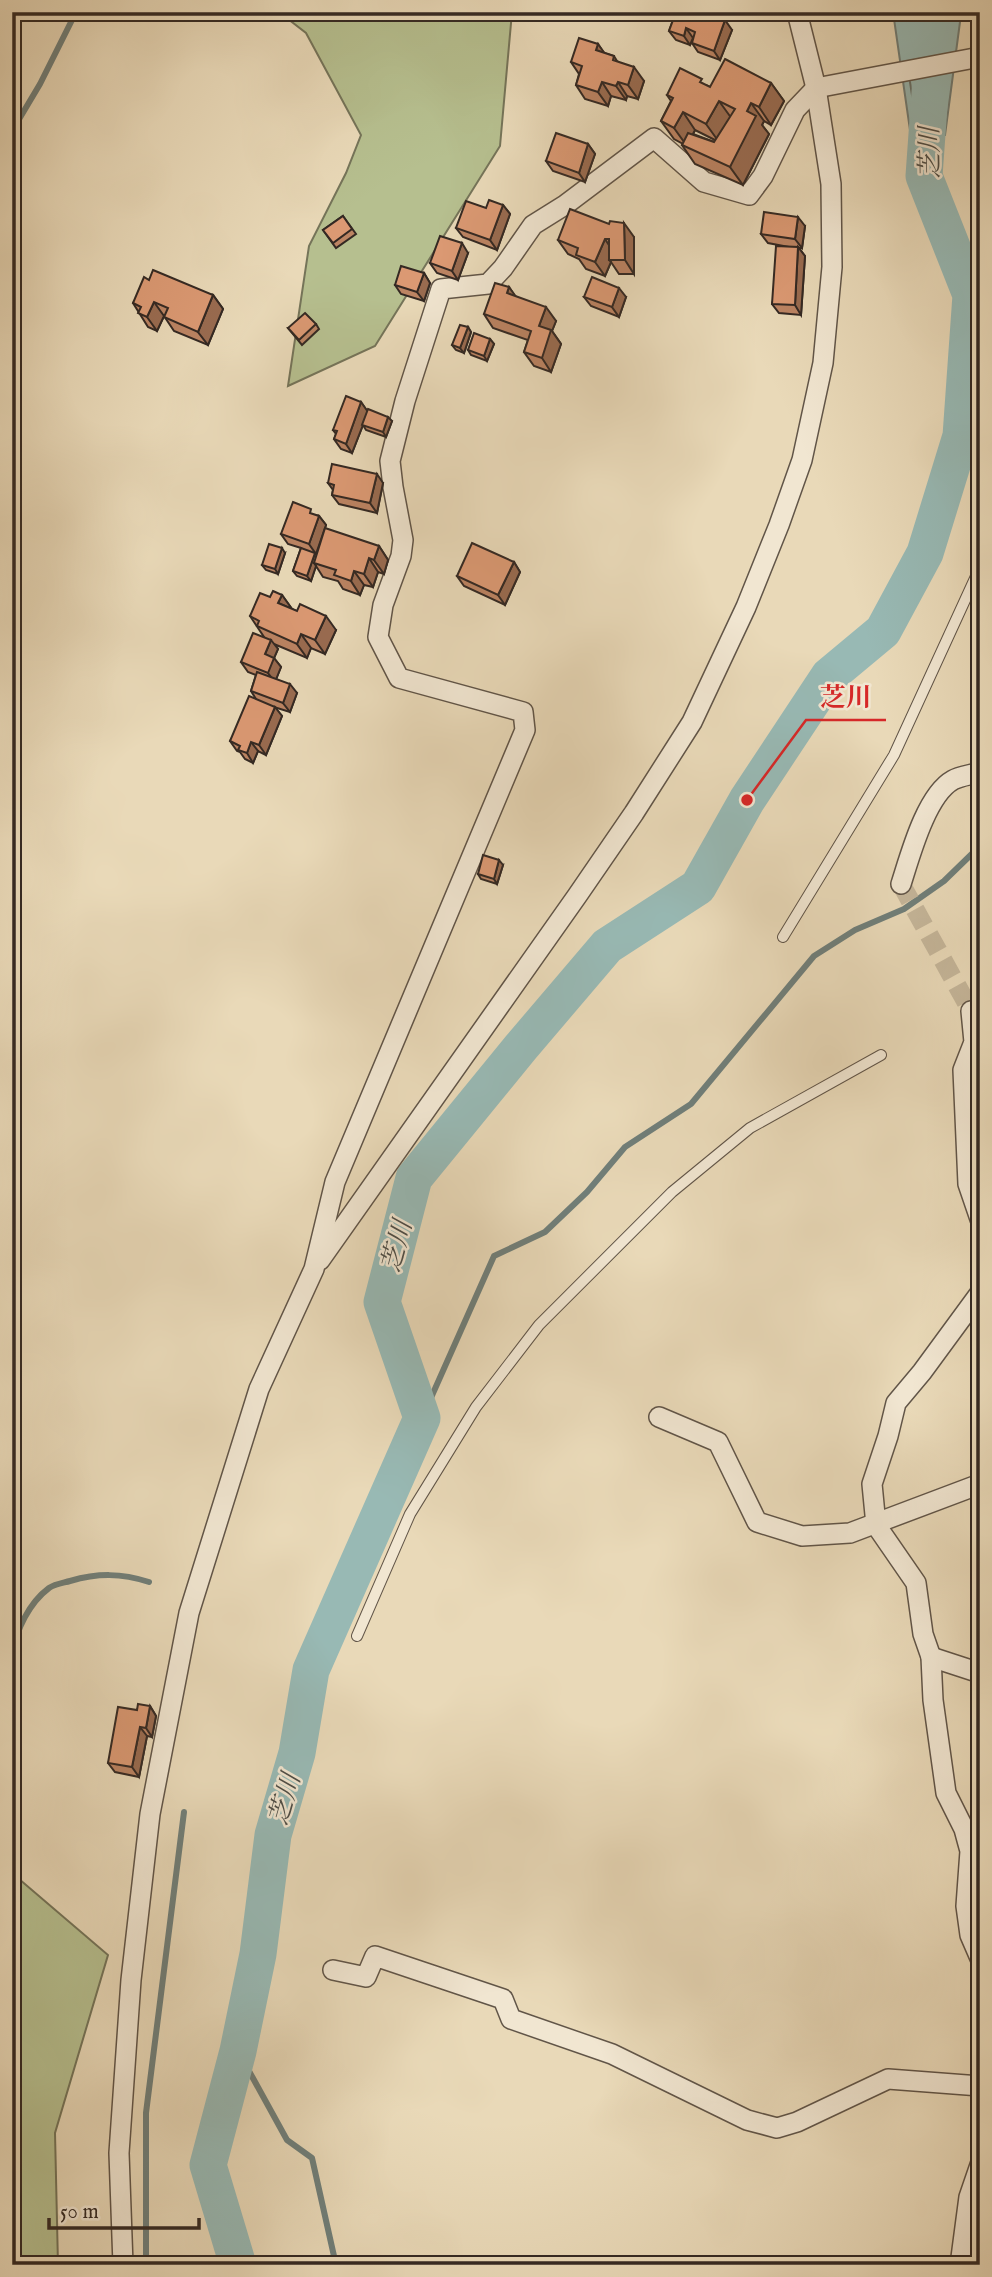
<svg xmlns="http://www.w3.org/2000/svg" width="992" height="2277" font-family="'IM FELL English','Noto Serif JP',serif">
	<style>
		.green { fill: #b6bf8f; stroke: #757459; stroke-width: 2 }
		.water { fill: #98b9b4; stroke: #707f7a; stroke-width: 2 }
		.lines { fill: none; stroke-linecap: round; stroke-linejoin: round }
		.shore { stroke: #66716c; stroke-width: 2 }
		.stream { stroke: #707f7a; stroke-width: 6 }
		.river { stroke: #98b9b4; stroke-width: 37 }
		.minor-tunnel { stroke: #c5b69a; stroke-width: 19; stroke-dasharray: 19 10; stroke-linecap: butt }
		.service-casing { stroke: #615548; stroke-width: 12 }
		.minor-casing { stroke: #615548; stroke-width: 22 }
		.service { stroke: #f1e6d1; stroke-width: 10 }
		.minor { stroke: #f1e6d1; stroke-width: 19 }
		.wall { fill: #bc8463; stroke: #342923; stroke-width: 2; fill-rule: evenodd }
		.shaded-wall { fill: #996b50; stroke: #342923; stroke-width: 2 }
		.building { fill: #db9973; stroke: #342923; stroke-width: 2 }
		.labels { text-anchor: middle; stroke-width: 5; stroke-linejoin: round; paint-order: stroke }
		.water-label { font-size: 26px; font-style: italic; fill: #4d4d47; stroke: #f1e6d1 }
		.leader { fill: none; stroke: #d62828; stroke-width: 2.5 }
		.callout-dot { fill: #d62828; stroke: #f1e6d1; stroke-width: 2.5 }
		.callout-label { font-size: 26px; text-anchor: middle; font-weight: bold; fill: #d62828; stroke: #f1e6d1; stroke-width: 5; stroke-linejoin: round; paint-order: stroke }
	</style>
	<rect width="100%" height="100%" fill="#e9d9b8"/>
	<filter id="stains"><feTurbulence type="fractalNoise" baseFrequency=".00286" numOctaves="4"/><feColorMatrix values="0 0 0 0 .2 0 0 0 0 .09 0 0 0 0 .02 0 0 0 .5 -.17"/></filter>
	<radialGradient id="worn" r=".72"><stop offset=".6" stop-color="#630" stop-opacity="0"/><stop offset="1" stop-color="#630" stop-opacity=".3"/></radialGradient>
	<g class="green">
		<polygon points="279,12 512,12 500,146 375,346 288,386 309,246 346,173 361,135 306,33"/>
		<polygon points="12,1873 108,1955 55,2133 58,2265 12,2265"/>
	</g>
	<polygon class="water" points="893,12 957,12 960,22 945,135 911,137"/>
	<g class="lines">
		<g class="shore">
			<polyline points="919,12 924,44 927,47 931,44 933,25 931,12"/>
			<polyline points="919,80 924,118 929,120 931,118 937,77"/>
			<polyline points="910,82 917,128 936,129 939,126 946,75"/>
		</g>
		<g class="stream">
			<polyline points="12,131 40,84 76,12"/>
			<polyline points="422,1418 494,1256 545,1232 587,1192 625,1147 691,1104 814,956 855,930 904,909 944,881 980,846"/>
			<path d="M12,1653C17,1629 29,1603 49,1588C55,1584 63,1583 70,1581C98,1573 121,1573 149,1582"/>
			<polyline points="238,2051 287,2140 312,2158 336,2265"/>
			<polyline points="146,2265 146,2113 184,1812"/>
		</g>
		<polyline class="river" points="238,2265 208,2165 238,2051 258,1954 273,1835 297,1753 311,1670 422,1418 382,1302 414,1178 521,1047 607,946 698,887 747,800 829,676 883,631 925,553 961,436 971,295 924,176 933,50 923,12"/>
		<polyline class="minor-tunnel" points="901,884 971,1011"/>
		<defs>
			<g id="service">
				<polyline points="783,937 894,755 977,574 980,562"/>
				<polyline points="357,1636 410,1514 476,1407 539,1325 672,1192 750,1128 881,1055"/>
			</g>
			<g id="minor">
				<path d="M901,884C910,856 926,795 953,780C960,776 971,775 980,772"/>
				<polyline points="971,1011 974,1042 963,1070 968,1184 980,1219"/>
				<polyline points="320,1260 577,896 634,813 692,722 746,607 779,525 802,460 823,363 832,267 831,184 816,88 797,12"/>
				<polyline points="980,1293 922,1372 896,1403 888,1436 872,1484 876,1525 916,1583 923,1634 931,1657 933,1700 946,1793 964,1829 970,1851 966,1906 970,1935 980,1958"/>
				<polyline points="659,1417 718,1442 757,1522 802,1536 850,1533 980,1484"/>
				<polyline points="931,1657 980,1673"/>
				<polyline points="333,1970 366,1977 375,1956 503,1999 511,2019 612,2054 747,2120 777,2128 797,2122 888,2079 980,2086"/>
				<polyline points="123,2265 119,2153 131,1980 150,1814 189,1613 259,1389 314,1269 335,1182 525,730 523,712 399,678 378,637 383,605 401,556 403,540 393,487 390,461 405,401 441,289 488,284 503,268 533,225 565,205 654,138 704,182 749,195 763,176 795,110 816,88 980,57"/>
				<polyline points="960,2265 969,2197 980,2165"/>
			</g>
		</defs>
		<use href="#service" class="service-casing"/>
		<use href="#minor" class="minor-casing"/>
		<use href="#service" class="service"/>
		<use href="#minor" class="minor"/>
	</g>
	<g class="wall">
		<polygon points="676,12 732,30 720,60 698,52 692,43 693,38 690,45 676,40 669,31"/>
		<polygon points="598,44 604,53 614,56 617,61 644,81 638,99 627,96 626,100 611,96 608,106 585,99 576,85 579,74 571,62"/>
		<path d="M771,83L784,101L771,125L764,121L762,125L769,134L743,185L695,164L682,145L683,144L674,139L661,121L671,101L667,95L706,85L710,87ZM695,130L715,140L714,142L693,134Z"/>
		<polygon points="588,144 595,154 585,182 553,171 546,161"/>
		<polygon points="503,205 510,214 497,250 463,237 456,228 486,208"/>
		<polygon points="343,216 356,234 336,248 323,230"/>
		<polygon points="609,224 634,237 634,274 619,274 611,262 605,276 586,269 579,259 568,254 558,240"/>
		<polygon points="805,226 802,248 799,248 805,256 801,315 779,313 772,304 789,247 768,243 761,234"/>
		<polygon points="468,253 458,280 437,273 430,263"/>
		<polygon points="424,273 430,283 424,301 401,294 395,285"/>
		<polygon points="149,280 213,295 223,309 208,345 174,331 164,316 157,331 148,327 133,303"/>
		<polygon points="509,287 515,296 556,321 552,331 561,344 551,372 534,366 524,352 528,340 493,328 484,314"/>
		<polygon points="584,297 626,297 619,317 591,306"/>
		<polygon points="316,324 319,329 302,345 288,328"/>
		<polygon points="468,327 471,332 464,353 456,350 452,345"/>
		<polygon points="490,339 494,344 487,361 471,355 468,350"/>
		<polygon points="361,402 367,411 392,421 386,437 366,430 363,425 352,453 341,449 334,439 336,434 333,430"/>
		<polygon points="328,483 383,483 377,513 339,504 332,495 333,490"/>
		<polygon points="315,515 319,516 326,525 316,555 379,546 388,560 384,574 378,572 373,587 364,585 360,595 343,589 338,581 323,577 316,566 311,581 297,576 293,571 301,548 288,544 281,534"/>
		<polygon points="285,553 278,574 266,570 262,565"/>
		<polygon points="514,562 520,572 505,605 464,586 457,576"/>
		<polygon points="282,595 292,609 336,630 325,654 311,648 307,658 274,644 278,649 274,658 281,667 276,679 297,693 290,712 274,707 282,716 266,755 258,751 253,763 245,759 240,752 237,751 230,741 256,699 251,691 256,675 248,672 241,662 264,637 250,616 270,597"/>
		<polygon points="503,865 497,884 481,879 478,874"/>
		<polygon points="150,1706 156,1716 152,1737 147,1736 139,1777 115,1772 108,1763 137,1710"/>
	</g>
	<g class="shaded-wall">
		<polygon points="725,20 732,30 720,60 714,51"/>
		<polygon points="686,28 693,38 690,45 684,36"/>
		<polygon points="598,44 608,58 596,50"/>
		<polygon points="634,67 644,81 638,99 628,85"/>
		<polygon points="602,82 611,96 608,106 598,92"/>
		<polygon points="618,82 627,96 626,100 616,86"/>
		<polygon points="771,83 784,101 771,125 759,107"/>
		<polygon points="719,101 732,119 719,142 706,124"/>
		<polygon points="751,103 764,121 762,125 769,134 743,185 730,167 747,111"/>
		<polygon points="683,112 695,130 687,146 674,128"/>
		<polygon points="588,144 595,154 585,182 579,173"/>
		<polygon points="503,205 510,214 497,250 490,240"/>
		<polygon points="798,217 805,226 802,248 795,239"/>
		<polygon points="624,223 634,237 634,274 625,260"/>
		<polygon points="605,239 614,253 609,260 611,262 605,276 595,262"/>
		<polygon points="462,243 468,253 458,280 452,271"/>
		<polygon points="798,247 805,256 801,315 795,305"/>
		<polygon points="424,273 430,283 424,301 417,292"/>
		<polygon points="509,287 519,301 507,293"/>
		<polygon points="619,288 626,297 619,317 612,307"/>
		<polygon points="213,295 223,309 208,345 198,332"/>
		<polygon points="154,302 164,316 157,331 147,317"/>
		<polygon points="546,307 556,321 552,331 561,344 551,372 542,358 539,326"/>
		<polygon points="468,327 471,332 464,353 460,348"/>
		<polygon points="490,339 494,344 487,361 484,356"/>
		<polygon points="361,402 368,412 352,453 346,444"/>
		<polygon points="388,417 392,421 386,437 383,432"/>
		<polygon points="377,474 383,483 377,513 370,503"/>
		<polygon points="319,516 326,525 316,554 309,544"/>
		<polygon points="379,546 388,560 384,574 374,560"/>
		<polygon points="282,548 285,553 278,574 275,569"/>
		<polygon points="315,553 318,557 314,563 316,566 311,581 307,576"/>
		<polygon points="369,558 378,572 373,587 364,574"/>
		<polygon points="514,562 520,572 505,605 498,595"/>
		<polygon points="354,571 364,585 360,595 351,581"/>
		<polygon points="282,595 292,609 278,603"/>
		<polygon points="326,616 336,630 325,654 315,640"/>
		<polygon points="301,634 311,648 307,658 297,644"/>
		<polygon points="271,640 278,649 274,658 281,667 275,682 268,673 265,654"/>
		<polygon points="290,684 297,693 290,712 283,703"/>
		<polygon points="275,707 282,716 266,755 259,745"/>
		<polygon points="251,742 258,751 253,763 247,753"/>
		<polygon points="499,860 503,865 497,884 494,879"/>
		<polygon points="150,1706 156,1716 152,1737 146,1728"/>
		<polygon points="140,1727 147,1736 139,1777 132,1767"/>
	</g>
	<g class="building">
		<polygon points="676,12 703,12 725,20 714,51 692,43 695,32 686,28 684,36 669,31"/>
		<polygon points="579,38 598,44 596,50 614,56 613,60 634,67 628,85 618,82 616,86 602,82 598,92 576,85 582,66 571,62"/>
		<polygon points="725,59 771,83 759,107 751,103 747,111 756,116 730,167 682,145 688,133 714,142 735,109 719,101 706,124 683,112 674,128 661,121 673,98 667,95 680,68 702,79 700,82 710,87"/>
		<polygon points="556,133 588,144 579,173 546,161"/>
		<polygon points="489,200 503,205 490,240 456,228 466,201 486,208"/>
		<polygon points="570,209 609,224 610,221 624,223 625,260 609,260 609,239 605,239 595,262 576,255 578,248 558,240"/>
		<polygon points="764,212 798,217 795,239 761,234"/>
		<polygon points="343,216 352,229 333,243 323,230"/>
		<polygon points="440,236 462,243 452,271 430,263"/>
		<polygon points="776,246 798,247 795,305 772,304"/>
		<polygon points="401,266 424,273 417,292 395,285"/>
		<polygon points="153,270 213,295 198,332 164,317 168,308 154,302 147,317 138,313 141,307 133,303 144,277 149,280"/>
		<polygon points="592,277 619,288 612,307 584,297"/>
		<polygon points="495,283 509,287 507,293 546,307 539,326 551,330 542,358 524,352 531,331 484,314"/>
		<polygon points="305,313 316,324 299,340 288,328"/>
		<polygon points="460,325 468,327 460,348 452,345"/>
		<polygon points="474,333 490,339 484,356 468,350"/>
		<polygon points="346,396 361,402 346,444 334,439 337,431 333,430"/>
		<polygon points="368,409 388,417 383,432 362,425"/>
		<polygon points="332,464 377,474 370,503 332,495 334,485 328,483"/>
		<polygon points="293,502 311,509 310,513 319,516 309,544 281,534"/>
		<polygon points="325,528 379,546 374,560 369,558 364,574 354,571 351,581 334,575 336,570 314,563"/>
		<polygon points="472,543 514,562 498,595 457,576"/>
		<polygon points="269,544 282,548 275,569 262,565"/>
		<polygon points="301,548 315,553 307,576 293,571"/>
		<polygon points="273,591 282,595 278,603 297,611 300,604 326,616 315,640 301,634 297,644 257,626 259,621 250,616 260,593 270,597"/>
		<polygon points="253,633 271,640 265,654 274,658 268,673 241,662"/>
		<polygon points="257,672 290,684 283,703 251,691"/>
		<polygon points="249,696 275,707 259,745 251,742 247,753 238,750 240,746 230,741"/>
		<polygon points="483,855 499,860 494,879 478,874"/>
		<polygon points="138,1704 150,1706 146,1728 140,1727 132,1767 108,1763 118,1707 137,1710"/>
	</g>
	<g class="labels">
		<g class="water-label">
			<text transform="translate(929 153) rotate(-91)" y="9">芝川</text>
			<text transform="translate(396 1246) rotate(-75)" y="9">芝川</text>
			<text transform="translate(284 1799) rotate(-74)" y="9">芝川</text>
		</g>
	</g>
	<path class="leader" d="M747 800L806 720H886"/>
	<circle class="callout-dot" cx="747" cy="800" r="7"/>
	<g class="callout-label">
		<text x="846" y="706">芝川</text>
	</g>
	<rect width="992" height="2277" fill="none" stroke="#e9d9b8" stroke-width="42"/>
	<rect x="14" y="14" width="964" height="2249" fill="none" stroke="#342923" stroke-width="3.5"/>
	<rect x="21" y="21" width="950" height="2235" fill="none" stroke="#342923" stroke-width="2"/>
	<path d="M49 2218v10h150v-10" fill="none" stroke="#342923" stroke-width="3.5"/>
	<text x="60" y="2218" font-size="21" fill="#342923" stroke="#f1e6d1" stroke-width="5" paint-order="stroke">50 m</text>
	<rect width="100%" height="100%" filter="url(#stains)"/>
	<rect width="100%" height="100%" fill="url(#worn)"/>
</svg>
